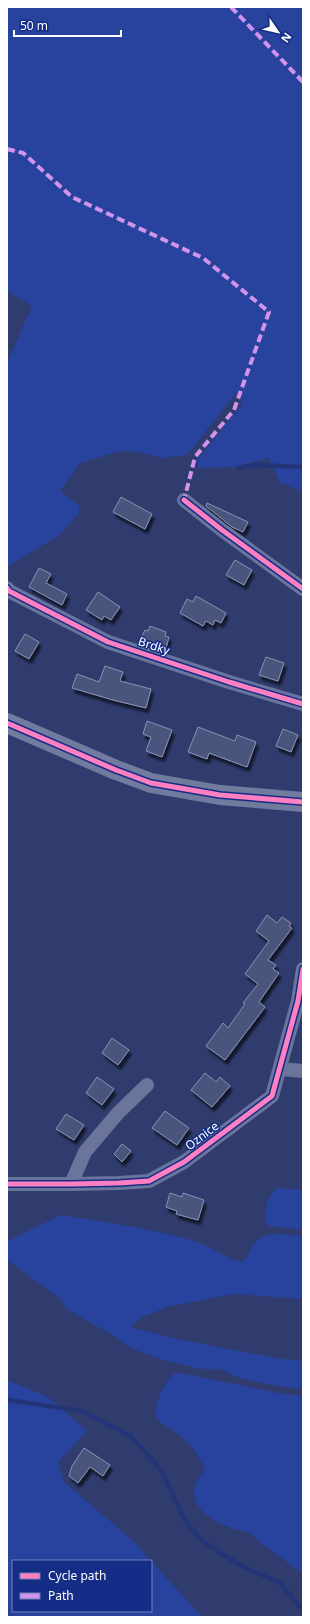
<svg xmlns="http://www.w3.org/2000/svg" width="310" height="1624" font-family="'Noto Sans',sans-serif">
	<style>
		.green { fill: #28439e; fill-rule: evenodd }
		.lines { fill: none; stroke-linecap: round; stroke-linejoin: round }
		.stream { stroke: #233577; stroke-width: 4.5 }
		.building { fill: #49547c; stroke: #8992b1; filter: url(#shadow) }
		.street { stroke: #6b759b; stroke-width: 14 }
		.secondary { stroke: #707b9e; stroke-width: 20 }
		.quiet { stroke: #d193ec; stroke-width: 4; stroke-dasharray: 8 4; stroke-linecap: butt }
		.cycleway-casing { stroke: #152d87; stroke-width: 8 }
		.cycleway { stroke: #ff80c0; stroke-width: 5 }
		.labels { text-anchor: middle; stroke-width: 3; stroke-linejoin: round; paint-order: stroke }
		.street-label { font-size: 12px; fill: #fff; stroke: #152d87 }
	</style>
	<defs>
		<filter id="shadow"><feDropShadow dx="2.5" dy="4.5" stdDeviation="1" flood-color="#0009"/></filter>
	</defs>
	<rect width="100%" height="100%" fill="#2f3c6d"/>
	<g class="green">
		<polygon points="7,7 303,7 303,491 280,483 269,458 233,467 198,468 198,459 242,404 240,388 187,455 162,458 138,452 120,451 80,463 60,491 79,506 80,512 59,535 7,567 7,363 32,306 7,291"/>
		<path d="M277,1188L303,1190V1230L269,1226C268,1224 267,1223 266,1221C263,1213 269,1192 277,1188Z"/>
		<path d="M61,1215C104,1222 149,1228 191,1240C209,1245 224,1258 242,1262L246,1259C257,1227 275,1234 303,1236V1299L234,1294L167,1307L142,1317L130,1327L177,1339L276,1358L303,1361V1389C284,1386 236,1382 223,1369C221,1369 217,1370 214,1370C197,1370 127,1352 119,1339L65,1308L61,1299L7,1260V1241Z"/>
		<path d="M180,1373L278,1393L303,1396V1574L257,1540C246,1528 240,1532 226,1526C200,1515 181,1496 205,1470C198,1452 188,1441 173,1430C167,1426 159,1423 156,1416C152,1406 166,1382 173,1374Z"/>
		<path d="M7,1380L48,1397L87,1431L58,1462L64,1482L132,1540L202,1617H7ZM13,1561H151V1611H13Z"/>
	</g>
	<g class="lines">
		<g class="stream">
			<polyline points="238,468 257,465 303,467"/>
			<polyline points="7,1398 8,1400 82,1411 131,1436 161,1470 185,1520 201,1540 243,1567 279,1582 303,1610"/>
		</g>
	</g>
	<g class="building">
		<polygon points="121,497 152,514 145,529 113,512"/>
		<polygon points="207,503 248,522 243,532 232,527 206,506"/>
		<polygon points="235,560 252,570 244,585 226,575"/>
		<polygon points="39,568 51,574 46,583 67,594 62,605 29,587"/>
		<polygon points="98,592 120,607 111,620 104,616 102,620 86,610"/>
		<polygon points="196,596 226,613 221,623 215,620 213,625 206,621 203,626 180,613 187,599 193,602"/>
		<polygon points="150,626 166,632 165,636 169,637 165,652 138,643 145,630 148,631"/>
		<polygon points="25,634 39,642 29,659 15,651"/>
		<polygon points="266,657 284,663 278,681 259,675"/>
		<polygon points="105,666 123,672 120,681 151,689 146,708 113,700 72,688 77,674 99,682"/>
		<polygon points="147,721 172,730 162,757 146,751 151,737 143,734"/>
		<polygon points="198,727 235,741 237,735 256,742 247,767 209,753 207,759 188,752"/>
		<polygon points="283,729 298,735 291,752 276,746"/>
		<polygon points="267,915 277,923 282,917 291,923 289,926 292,928 268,960 276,965 273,969 279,973 259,1002 265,1007 225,1060 206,1046 223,1023 228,1028 245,1004 243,1003 258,984 245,974 269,941 256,931"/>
		<polygon points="112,1038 129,1050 118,1065 102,1053"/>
		<polygon points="205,1073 216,1082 220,1077 230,1086 212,1107 191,1090"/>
		<polygon points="97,1077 114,1089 102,1105 86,1093"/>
		<polygon points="165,1111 189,1128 177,1145 152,1128"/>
		<polygon points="66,1114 84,1125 74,1140 56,1129"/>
		<polygon points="122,1144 131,1151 122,1162 114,1154"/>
		<polygon points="170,1193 182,1197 183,1193 204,1200 198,1220 176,1214 177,1211 166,1207"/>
		<polygon points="84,1448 110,1465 103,1476 90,1467 78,1483 69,1476 72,1466"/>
	</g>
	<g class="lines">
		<g class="street">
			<polyline points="184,500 222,530 303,589"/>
			<polyline points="7,588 9,591 108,642 229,682 303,704"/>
			<polyline points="281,1069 303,1071"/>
			<polyline points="7,1184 71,1184 119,1183 149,1181 184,1162 272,1096 298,1001 303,969"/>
			<polyline points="71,1184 85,1152 118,1113 147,1085"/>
		</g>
		<polyline class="secondary" points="7,723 116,770 151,783 220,795 303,802"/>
		<g class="quiet">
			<polyline points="231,7 303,82"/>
			<polyline points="7,149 23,153 72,197 203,258 269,312 234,410 195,457 184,500"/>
		</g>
		<defs>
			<g id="cycleway">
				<polyline points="184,500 222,530 303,589"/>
				<polyline points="7,588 9,591 108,642 229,682 303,704"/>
				<polyline points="7,723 116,770 151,783 220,795 303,802"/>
				<polyline points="7,1184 71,1184 119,1183 149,1181 184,1162 272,1096 298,1001 303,969"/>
			</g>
		</defs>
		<use href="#cycleway" class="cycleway-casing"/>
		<use href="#cycleway" class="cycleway"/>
	</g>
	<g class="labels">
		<g class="street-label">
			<text transform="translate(154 646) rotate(18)" y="4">Brdky</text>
			<text transform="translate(202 1136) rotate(-37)" y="4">Oznice</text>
		</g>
	</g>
	<rect width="310" height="1624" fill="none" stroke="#ffffff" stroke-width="16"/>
	<rect x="12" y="1560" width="140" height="52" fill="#152d87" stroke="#7381b7"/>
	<rect x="20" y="1573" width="20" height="6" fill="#ff80c0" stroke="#7381b7"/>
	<text x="48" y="1580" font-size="12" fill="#ffffff">Cycle path</text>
	<rect x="20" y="1593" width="20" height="6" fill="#d193ec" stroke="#7381b7"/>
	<text x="48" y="1600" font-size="12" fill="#ffffff">Path</text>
	<g transform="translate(278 32) rotate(124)" stroke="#152d87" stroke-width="3" paint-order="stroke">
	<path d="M0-3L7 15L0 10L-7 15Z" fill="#ffffff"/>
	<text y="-6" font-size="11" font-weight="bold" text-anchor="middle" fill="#ffffff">N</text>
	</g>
	<path d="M14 30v6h107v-6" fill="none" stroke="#ffffff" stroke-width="2"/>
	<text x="20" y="30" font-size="12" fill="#ffffff" stroke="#152d87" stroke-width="3" paint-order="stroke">50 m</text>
</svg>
